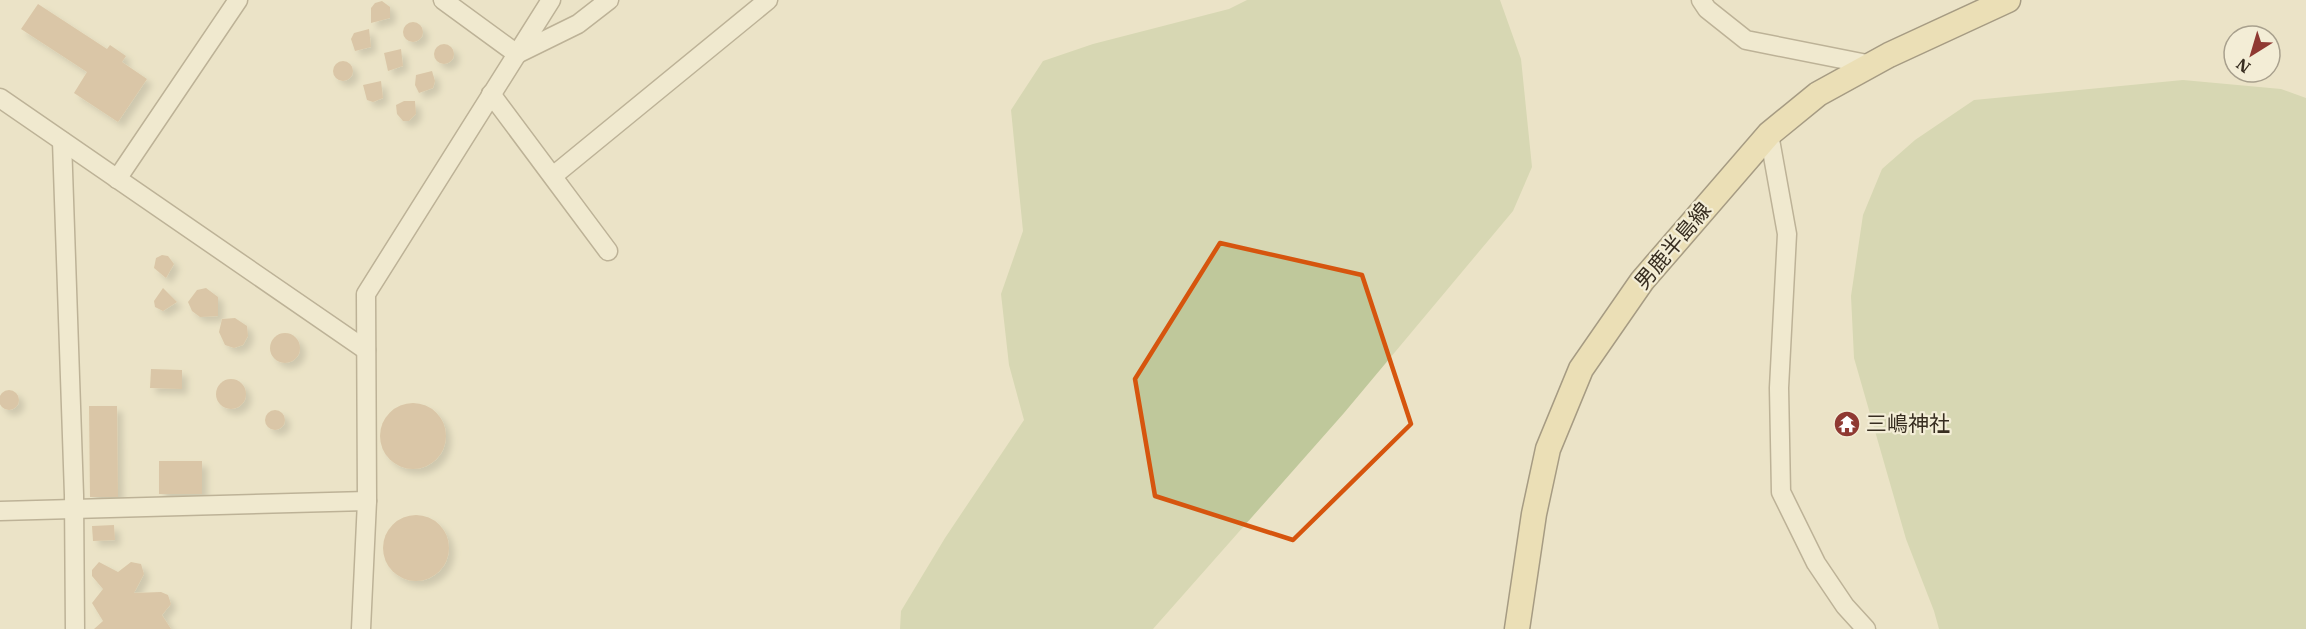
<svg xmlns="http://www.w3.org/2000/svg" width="2306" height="629" font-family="'IBM Plex Serif','Noto Sans JP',serif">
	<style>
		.green { fill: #bfc89b }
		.building { fill: #c6a380; filter: url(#shadow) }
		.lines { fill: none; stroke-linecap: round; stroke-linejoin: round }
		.minor-casing { stroke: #85765e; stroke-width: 21 }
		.major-casing { stroke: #534431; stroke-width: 27 }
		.minor { stroke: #f6f0d9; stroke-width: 18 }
		.major { stroke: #ebdaa2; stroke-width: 24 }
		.marked { fill: none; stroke: #d6550e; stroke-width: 4.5; stroke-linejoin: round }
		.labels { text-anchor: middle; stroke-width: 4.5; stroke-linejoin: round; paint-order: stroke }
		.street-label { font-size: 21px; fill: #372d20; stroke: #f3edd6 }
		.poi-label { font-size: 21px; fill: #372d20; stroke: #f3edd6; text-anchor: start }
	</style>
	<defs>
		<filter id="shadow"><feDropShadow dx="5.5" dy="5.5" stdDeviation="3" flood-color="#0004"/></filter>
	</defs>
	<rect width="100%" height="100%" fill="#ebe3c7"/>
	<g class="green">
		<polygon points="1247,0 1500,0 1521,59 1532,167 1513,211 1344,413 1153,629 900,629 901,611 945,538 1024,420 1009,365 1001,294 1023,231 1011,110 1043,61 1093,44 1229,9"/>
		<polygon points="2183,80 2281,89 2306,98 2306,629 1939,629 1934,611 1906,539 1854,358 1851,296 1863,215 1882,169 1915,140 1974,100"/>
	</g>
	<g class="building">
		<polygon points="382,1 390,7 390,18 371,23 371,8 375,3"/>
		<polygon points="38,4 107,49 110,45 126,56 122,62 147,79 118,122 74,93 87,72 21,29"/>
		<circle cx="413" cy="32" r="10"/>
		<polygon points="369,29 371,47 355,51 351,39 354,33"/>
		<circle cx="444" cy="54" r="10"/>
		<polygon points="401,49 403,66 388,71 384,53"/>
		<circle cx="343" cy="71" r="10"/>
		<polygon points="432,71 435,81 433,88 419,93 415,85 416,75"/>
		<polygon points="381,81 383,98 373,102 367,100 363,85"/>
		<polygon points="404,101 415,101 416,114 409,121 403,121 397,114 396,105"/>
		<polygon points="162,255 168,256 174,264 166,278 154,268 156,258"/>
		<polygon points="163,288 177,302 163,311 155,307 154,301"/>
		<polygon points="206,288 218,297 218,316 200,317 192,311 188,302 197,290"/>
		<polygon points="235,318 247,326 248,336 243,345 234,348 225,345 219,332 222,319"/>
		<circle cx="285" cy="348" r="15"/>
		<polygon points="151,369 182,370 182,389 150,388"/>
		<circle cx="231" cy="394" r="15"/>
		<circle cx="9" cy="400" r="10"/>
		<circle cx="413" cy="436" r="33"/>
		<polygon points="89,406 117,406 118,497 90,497"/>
		<circle cx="275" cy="420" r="10"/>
		<rect x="159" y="461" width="43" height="33"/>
		<circle cx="416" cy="548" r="33"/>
		<polygon points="114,525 115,540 93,541 92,526"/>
		<polygon points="99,562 118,572 131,562 141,564 144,574 134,593 161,592 168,595 171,604 162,615 171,629 94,629 103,621 92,603 103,589 92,576 92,570"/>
	</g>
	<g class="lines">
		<defs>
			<g id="minor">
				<polyline points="443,0 517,54"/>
				<polyline points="1701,0 1707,9 1746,40 1872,65"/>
				<polyline points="519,53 578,24 609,0"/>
				<polyline points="491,94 608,251"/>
				<polyline points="0,98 366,350"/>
				<polyline points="1769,134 1787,234 1779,388 1781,492 1816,563 1845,606 1866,629"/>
				<polyline points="62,141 74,495 75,629"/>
				<polyline points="553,176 768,0"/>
				<polyline points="117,179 238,0"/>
				<polyline points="0,511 367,501"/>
				<polyline points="361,629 367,501 366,294 551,0"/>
			</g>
			<polyline id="major" points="1517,629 1534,514 1548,449 1581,369 1642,281 1769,134 1818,94 1889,55 2008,0"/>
		</defs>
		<use href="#minor" class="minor-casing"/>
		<use href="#major" class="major-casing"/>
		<use href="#minor" class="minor"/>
		<use href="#major" class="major"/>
	</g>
	<path d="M0 0H2306V629H0ZM1220,243L1362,275L1411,424L1293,540L1155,496L1135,379Z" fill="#ebe3c7" fill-opacity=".55" fill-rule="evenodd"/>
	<path class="marked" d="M1220,243L1362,275L1411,424L1293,540L1155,496L1135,379Z"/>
	<defs>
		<symbol id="temple-disc" viewBox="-11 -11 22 22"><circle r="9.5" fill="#8f3932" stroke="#f3edd6"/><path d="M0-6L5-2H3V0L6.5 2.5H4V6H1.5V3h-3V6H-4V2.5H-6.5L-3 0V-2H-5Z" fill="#fff"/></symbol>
	</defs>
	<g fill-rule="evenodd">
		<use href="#temple-disc" x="1832" y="409" width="30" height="30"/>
	</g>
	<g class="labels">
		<g class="street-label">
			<text transform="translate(1673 246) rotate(-50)" y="7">男鹿半島線</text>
		</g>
		<g class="poi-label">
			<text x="1866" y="431">三嶋神社</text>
		</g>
	</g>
	<g transform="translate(2252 54) rotate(217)"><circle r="28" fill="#f3edd6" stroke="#a8a08d" stroke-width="1.5"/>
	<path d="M0-4.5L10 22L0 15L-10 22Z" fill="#8f3932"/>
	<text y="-9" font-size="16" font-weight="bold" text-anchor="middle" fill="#372d20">N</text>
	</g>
</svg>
